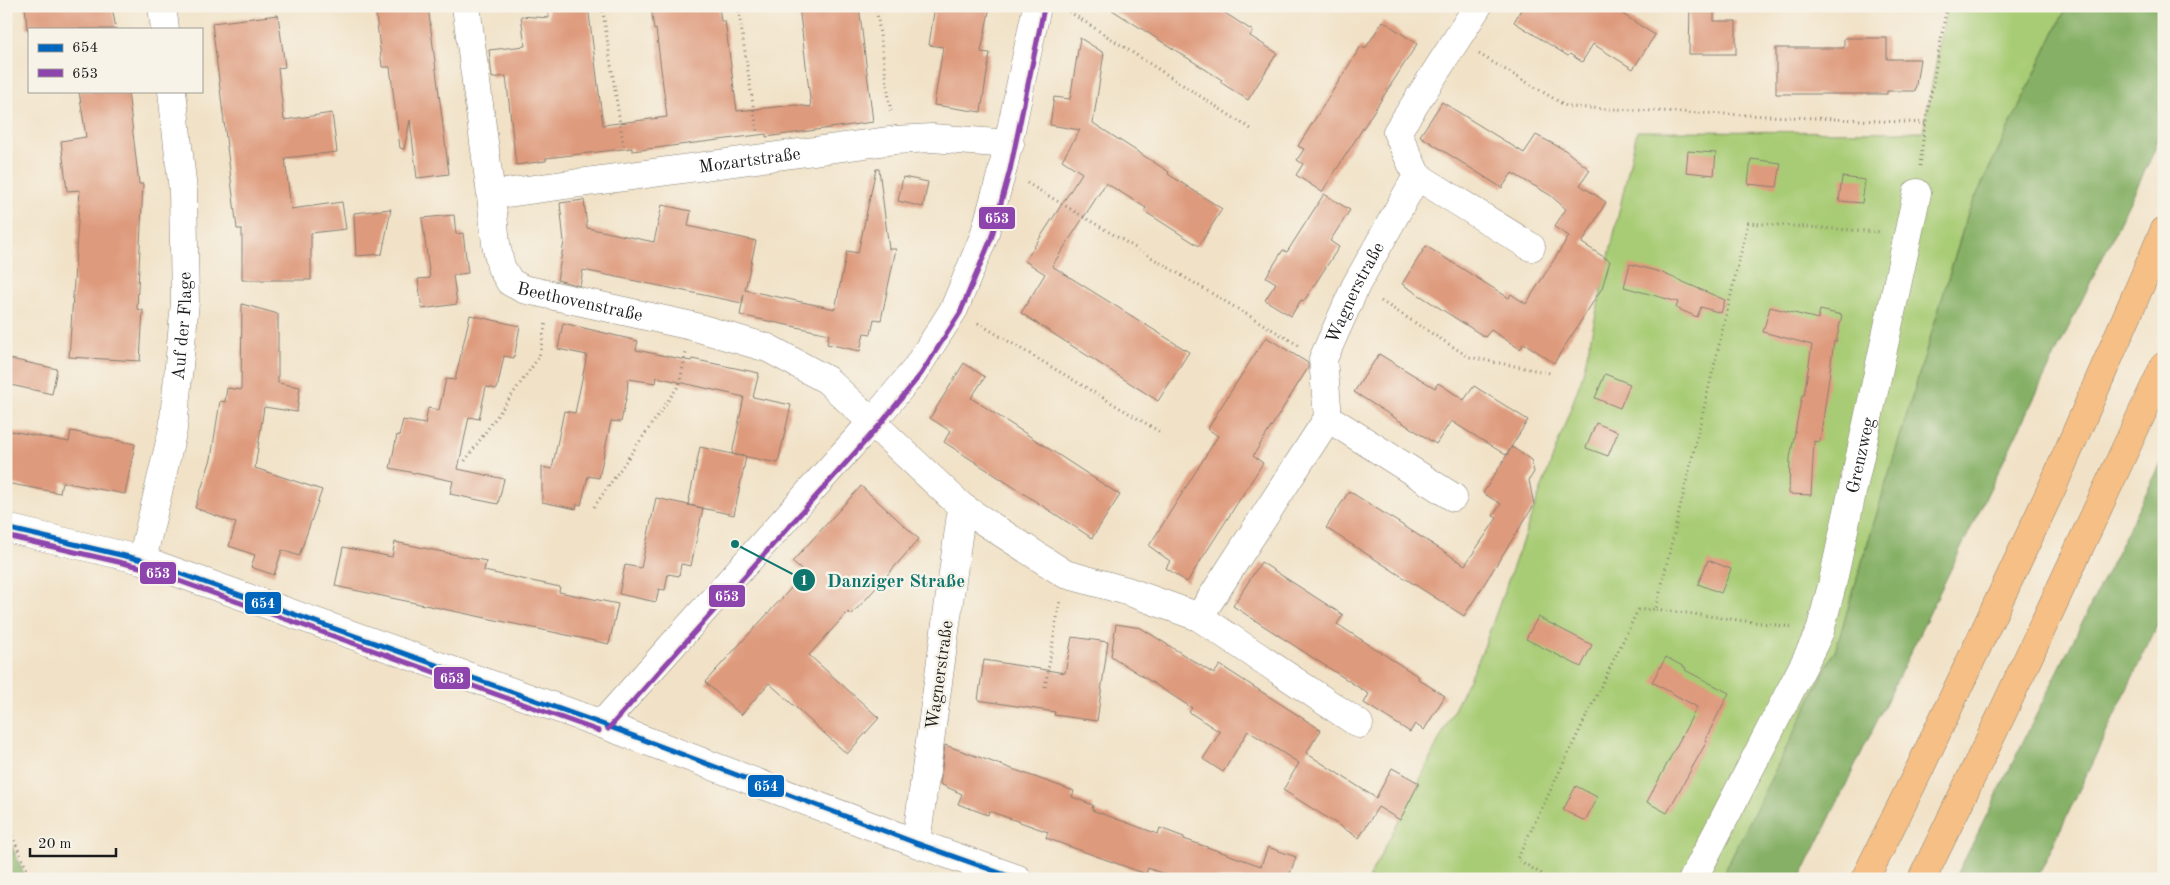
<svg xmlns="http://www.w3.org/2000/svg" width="2170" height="885" font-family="'Old Standard TT',serif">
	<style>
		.green { fill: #a8cc75; stroke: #627448 }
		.forest { fill: #86b066; stroke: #516641 }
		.building { fill: #de9a7c }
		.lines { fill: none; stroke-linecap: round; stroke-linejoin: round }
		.minor-casing { stroke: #867f72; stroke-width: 29 }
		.highway-casing { stroke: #867f72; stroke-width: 29 }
		.path { stroke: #867f72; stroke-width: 3; stroke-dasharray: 1 4; stroke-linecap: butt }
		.minor { stroke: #fff; stroke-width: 28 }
		.highway { stroke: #f5bf86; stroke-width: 28 }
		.bus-1-casing { stroke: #f7f3e8; stroke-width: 9 }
		.bus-2-casing { stroke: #f7f3e8; stroke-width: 9 }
		.bus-1 { stroke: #0065bd; stroke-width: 5 }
		.bus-2 { stroke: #8e44ad; stroke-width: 5 }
		.labels { text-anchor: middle; stroke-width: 5; stroke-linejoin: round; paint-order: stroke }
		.street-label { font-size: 18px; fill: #1c1c1c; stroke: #f7f3e8 }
		.leader { fill: none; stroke: #0f766e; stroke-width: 2 }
		.callout-dot { fill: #0f766e; stroke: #f7f3e8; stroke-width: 2 }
		.mark-label { font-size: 15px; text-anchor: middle; font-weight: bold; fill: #fff }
		.callout-label { font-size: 19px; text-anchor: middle; font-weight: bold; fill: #0f766e; stroke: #f7f3e8; stroke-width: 5; stroke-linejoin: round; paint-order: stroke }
		.line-badge { stroke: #f7f3e8; stroke-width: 2 }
		.badge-label { font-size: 14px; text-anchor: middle; font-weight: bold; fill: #fff }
	</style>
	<rect width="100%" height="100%" fill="#f7f3e8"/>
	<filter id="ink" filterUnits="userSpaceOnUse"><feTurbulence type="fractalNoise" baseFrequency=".02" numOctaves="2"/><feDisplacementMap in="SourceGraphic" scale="10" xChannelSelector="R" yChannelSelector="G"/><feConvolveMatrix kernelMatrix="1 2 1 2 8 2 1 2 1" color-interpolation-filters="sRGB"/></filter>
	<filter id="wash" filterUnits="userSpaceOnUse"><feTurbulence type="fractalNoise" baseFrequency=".0096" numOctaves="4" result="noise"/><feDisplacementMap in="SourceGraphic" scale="20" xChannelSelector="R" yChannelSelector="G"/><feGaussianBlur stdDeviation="1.12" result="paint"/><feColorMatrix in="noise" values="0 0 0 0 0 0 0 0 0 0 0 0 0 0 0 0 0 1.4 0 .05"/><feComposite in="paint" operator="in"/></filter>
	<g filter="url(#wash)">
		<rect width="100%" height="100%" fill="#f1e2c7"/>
		<polygon class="green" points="1947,6 2067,6 1968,213 1836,648 1721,879 1368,879 1412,796 1482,652 1582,377 1637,131 1923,132"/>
		<g class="forest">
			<polygon points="2067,6 2164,6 2164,117 2154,152 1800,879 1721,879 1836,648 1968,213"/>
			<polygon points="2164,457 2164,611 2037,879 1955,879"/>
			<polygon points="10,842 26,879 6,879 6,843"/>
		</g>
		<g id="blocks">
			<g class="building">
				<polygon points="25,6 112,6 116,29 27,29"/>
				<polygon points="375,6 428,6 449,174 417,178 410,120 404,149 400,148 390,67 382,67"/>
				<polygon points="548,6 588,6 603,125 667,117 656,29 654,30 651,6 719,6 721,21 725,21 737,111 795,105 811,107 799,6 859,6 873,122 766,137 766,134 632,151 632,148 546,158 546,161 516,165 506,76 492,78 489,50 525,46 521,16 549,18"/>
				<polygon points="935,6 990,6 981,52 990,53 981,112 934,105 943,47 929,45"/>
				<polygon points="1106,6 1214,6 1253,31 1250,36 1277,53 1248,100 1220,82 1222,80"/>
				<polygon points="1523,6 1610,6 1655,35 1633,69 1593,44 1582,62 1570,54 1568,56 1514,22"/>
				<polygon points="1690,6 1714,6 1714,21 1736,21 1736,54 1689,54"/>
				<polygon points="278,15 285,67 278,68 284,120 332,113 337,152 285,158 291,209 342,202 346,229 311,233 311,280 242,280 242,229 237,229 212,23"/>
				<polygon points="1383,21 1417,44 1322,192 1296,175 1303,164 1297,160 1304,149 1298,146 1361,46 1365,49"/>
				<polygon points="1080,38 1104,53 1093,123 1169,172 1168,174 1222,209 1199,246 1144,211 1146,208 1106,183 1052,266 1189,352 1158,401 1021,313 1045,274 1025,261 1082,173 1062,160 1080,130 1050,125 1054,97 1070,99"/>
				<polygon points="1844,38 1887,38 1887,59 1920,59 1915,91 1887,91 1887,94 1776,94 1776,48 1844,48"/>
				<polygon points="79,91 128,91 139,184 143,184 137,309 143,310 140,361 69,357 80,190 67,191 61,141 86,137"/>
				<polygon points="1442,102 1524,153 1536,135 1565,150 1590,170 1580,185 1606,202 1582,243 1610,261 1602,288 1554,363 1524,343 1520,349 1491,330 1485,337 1402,284 1426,246 1509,298 1511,294 1526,304 1569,236 1554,227 1566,209 1550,195 1512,173 1502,188 1420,136"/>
				<polygon points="1688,151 1716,153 1714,175 1686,172"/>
				<polygon points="1751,159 1781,163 1777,187 1748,184"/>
				<polygon points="876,169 879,169 889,249 896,249 881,320 874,319 871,334 864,333 860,351 827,344 829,334 740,315 744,294 742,303 583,270 580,286 557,280 564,242 560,203 584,200 587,228 654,242 662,205 691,211 688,226 756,241 745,290 835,309 847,251 858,253"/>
				<polygon points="903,177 928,182 923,207 898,201"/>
				<polygon points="1842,177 1865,180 1862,203 1839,201"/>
				<polygon points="1324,194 1350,210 1330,241 1339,247 1304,301 1301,300 1291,316 1265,300 1276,283 1266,277 1283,250 1287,252"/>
				<polygon points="391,209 382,254 356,256 354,213"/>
				<polygon points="454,215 456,234 463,233 468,273 453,275 457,304 422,309 418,279 430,278 422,218"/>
				<polygon points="1630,264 1660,272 1725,300 1721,313 1701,307 1697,317 1676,308 1678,302 1624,287"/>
				<polygon points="242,304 278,314 278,383 300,387 297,412 264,407 255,468 322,490 299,556 282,550 274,575 251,567 255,555 229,546 236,523 195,508 211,459 220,401 225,402 227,388 241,390"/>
				<polygon points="1770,307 1818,319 1820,310 1842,315 1836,342 1834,341 1820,442 1814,441 1811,495 1789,494 1790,458 1802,395 1804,395 1812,345 1763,332"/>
				<polygon points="470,315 520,326 514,358 504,356 497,389 486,387 479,419 469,417 458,469 504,479 498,504 450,494 453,481 390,468 397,435 399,436 403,420 425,424 428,408 439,410 446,379 455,380"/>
				<polygon points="563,323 638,341 636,350 691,361 692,359 759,373 753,397 791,405 778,463 732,454 744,397 657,377 656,383 628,379 627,394 621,422 611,421 599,478 588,476 581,505 577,504 576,509 542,502 542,467 552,469 564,411 575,413 587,355 558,349"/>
				<polygon points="1266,337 1308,363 1308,368 1253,456 1263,463 1187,582 1166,568 1170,561 1149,546 1218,436 1208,429 1217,413"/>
				<polygon points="1379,354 1435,388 1438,383 1464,400 1474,386 1528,420 1506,455 1451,421 1436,444 1354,392"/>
				<polygon points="6,358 57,369 52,394 6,384"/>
				<polygon points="964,363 985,377 971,398 1120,495 1092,538 944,442 950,431 930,418"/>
				<polygon points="1605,374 1630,384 1620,408 1595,398"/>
				<polygon points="1596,423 1618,432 1608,456 1586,448"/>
				<polygon points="6,430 69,442 71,431 135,444 125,494 62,482 60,493 6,483"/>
				<polygon points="700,447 746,457 734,515 688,505"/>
				<polygon points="1512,447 1531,460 1534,472 1529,480 1534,505 1464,616 1326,528 1349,491 1465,565 1497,518 1493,516 1501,504 1483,493"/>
				<polygon points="861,486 919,539 867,598 851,615 848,612 809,655 879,718 847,754 769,683 741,715 705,682 805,573 792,562"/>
				<polygon points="656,498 703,508 691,566 681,564 679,576 668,574 665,590 659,589 656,602 619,594 625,565 641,568"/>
				<polygon points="395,542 486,561 484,571 560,587 559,592 618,604 609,644 335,586 343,547 392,557"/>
				<polygon points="1708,560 1731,569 1721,593 1698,584"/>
				<polygon points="1261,562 1343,615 1337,624 1419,677 1418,679 1445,696 1424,730 1415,724 1410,732 1364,703 1369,694 1233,606"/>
				<polygon points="1538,617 1592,645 1581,667 1526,639"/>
				<polygon points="1116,624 1141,628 1214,674 1220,665 1321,730 1306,753 1376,798 1392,768 1419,783 1400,820 1378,807 1359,838 1283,790 1299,763 1248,731 1223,772 1203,759 1220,732 1189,712 1192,708 1111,656"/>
				<polygon points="1072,637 1108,642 1097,721 1054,715 1055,712 978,700 984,660 1065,673"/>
				<polygon points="1666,657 1686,668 1685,670 1729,693 1705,740 1707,741 1667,813 1647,802 1697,707 1652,682"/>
				<polygon points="945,745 1074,791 1072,797 1093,805 1092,810 1158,834 1160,828 1184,837 1184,839 1261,866 1268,847 1296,857 1288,879 1177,879 1148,868 1146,874 1046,838 1048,832 989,811 988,815 958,804 962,794 940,784"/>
				<polygon points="1576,786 1597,797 1585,821 1563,810"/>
			</g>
		</g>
	</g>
	<g filter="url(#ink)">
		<use href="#blocks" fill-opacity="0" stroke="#867f72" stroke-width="1"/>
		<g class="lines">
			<defs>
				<g id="minor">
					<polyline points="162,6 165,29"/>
					<path id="s1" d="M466,6L491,195L496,244L501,267L510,282L523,289L692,326L768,348L827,380L962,507L916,843"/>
					<polyline points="1417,176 1531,247"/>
					<path id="s2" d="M491,195L895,140L932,138L1010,144"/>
					<polyline points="1328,418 1453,497"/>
					<polyline points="962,507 1065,574 1127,591 1199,617 1359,724"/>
					<polyline points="6,528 142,560 602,724 916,843 1018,879"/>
					<path id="s3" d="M142,560L173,429L185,302L183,191L172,91"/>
					<path id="s4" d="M1199,617L1328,418L1323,359L1356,285L1417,176L1397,132L1478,6"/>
					<polyline points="602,724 872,422 915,370 954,309 984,236 1003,168 1037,6"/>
					<path id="s5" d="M1693,879L1804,664L1820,631L1832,585L1917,193"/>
				</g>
				<g id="highway">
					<polyline points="1865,879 1920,768 2052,488 2164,231"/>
					<polyline points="1922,879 2001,716 2164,366"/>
				</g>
			</defs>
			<use href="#minor" class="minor-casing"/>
			<use href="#highway" class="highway-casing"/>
			<g class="path">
				<polyline points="602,6 624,149"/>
				<polyline points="738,6 757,131"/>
				<polyline points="876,6 891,113"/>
				<polyline points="1065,9 1251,129"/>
				<polyline points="1479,54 1568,107 1925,123"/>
				<polyline points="1920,166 1924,132 1947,6"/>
				<polyline points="1027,183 1298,345"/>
				<polyline points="1381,301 1469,357 1550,373"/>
				<polyline points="978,323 1162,433"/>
				<polyline points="465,461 539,357 546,322"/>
				<polyline points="594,507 679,385 686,353"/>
				<polyline points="1656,609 1791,627"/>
				<polyline points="1045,687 1060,601"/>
				<polyline points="6,822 31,879"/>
				<polyline points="1550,879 1517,859 1638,610 1656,609 1748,223 1881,232"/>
			</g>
			<use href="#minor" class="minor"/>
			<use href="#highway" class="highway"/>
			<defs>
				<polyline id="bus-1" points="6,528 142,560 602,724 916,843 1017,879"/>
				<g id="bus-2">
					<polyline points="6,536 140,567 599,731"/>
					<polyline points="608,729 878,427 921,374 960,313 991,239 1010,170 1044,8"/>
				</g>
			</defs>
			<use href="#bus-1" class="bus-1-casing"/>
			<use href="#bus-2" class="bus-2-casing"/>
			<use href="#bus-1" class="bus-1"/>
			<use href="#bus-2" class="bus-2"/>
		</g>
	</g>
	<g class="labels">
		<g class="street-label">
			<text dy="6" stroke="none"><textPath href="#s2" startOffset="261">Mozartstraße</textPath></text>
			<text dy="6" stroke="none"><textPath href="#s4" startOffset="370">Wagnerstraße</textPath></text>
			<text dy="6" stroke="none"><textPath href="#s1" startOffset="354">Beethovenstraße</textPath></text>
			<text dy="6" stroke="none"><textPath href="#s3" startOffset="238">Auf der Flage</textPath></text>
			<text dy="6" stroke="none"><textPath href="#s5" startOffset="459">Grenzweg</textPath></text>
			<text transform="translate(939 675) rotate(-82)" y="6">Wagnerstraße</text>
		</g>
	</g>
	<path class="leader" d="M735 544L804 580"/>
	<g class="callout-dot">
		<circle cx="735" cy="544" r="5"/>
		<circle cx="804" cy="580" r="12"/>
	</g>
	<g class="mark-label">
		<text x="804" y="585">1</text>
	</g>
	<g class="callout-label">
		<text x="896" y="587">Danziger Straße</text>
	</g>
	<g class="line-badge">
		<rect x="978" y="206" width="38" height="24" rx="5" fill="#8e44ad"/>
		<rect x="139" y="561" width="38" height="24" rx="5" fill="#8e44ad"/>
		<rect x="708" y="584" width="38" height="24" rx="5" fill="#8e44ad"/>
		<rect x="244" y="591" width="38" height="24" rx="5" fill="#0065bd"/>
		<rect x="433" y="666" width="38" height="24" rx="5" fill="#8e44ad"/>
		<rect x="747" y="774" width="38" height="24" rx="5" fill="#0065bd"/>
	</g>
	<g class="badge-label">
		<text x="997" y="223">653</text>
		<text x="158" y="578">653</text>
		<text x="727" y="601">653</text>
		<text x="263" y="608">654</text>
		<text x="452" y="683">653</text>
		<text x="766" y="791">654</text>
	</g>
	<rect width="2170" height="885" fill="none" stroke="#f7f3e8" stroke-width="25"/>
	<rect x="28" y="28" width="175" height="65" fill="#f7f3e8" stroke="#9f9d96"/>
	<rect x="38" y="44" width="25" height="8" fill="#0065bd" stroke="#9f9d96"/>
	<text x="72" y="52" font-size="15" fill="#1c1c1c">654</text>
	<rect x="38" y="69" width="25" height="8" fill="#8e44ad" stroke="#9f9d96"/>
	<text x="72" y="78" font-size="15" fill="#1c1c1c">653</text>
	<path d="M30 848v8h86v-8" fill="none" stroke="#1c1c1c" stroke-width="2.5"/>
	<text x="38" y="848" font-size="15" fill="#1c1c1c" stroke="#f7f3e8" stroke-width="4" paint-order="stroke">20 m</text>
</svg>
